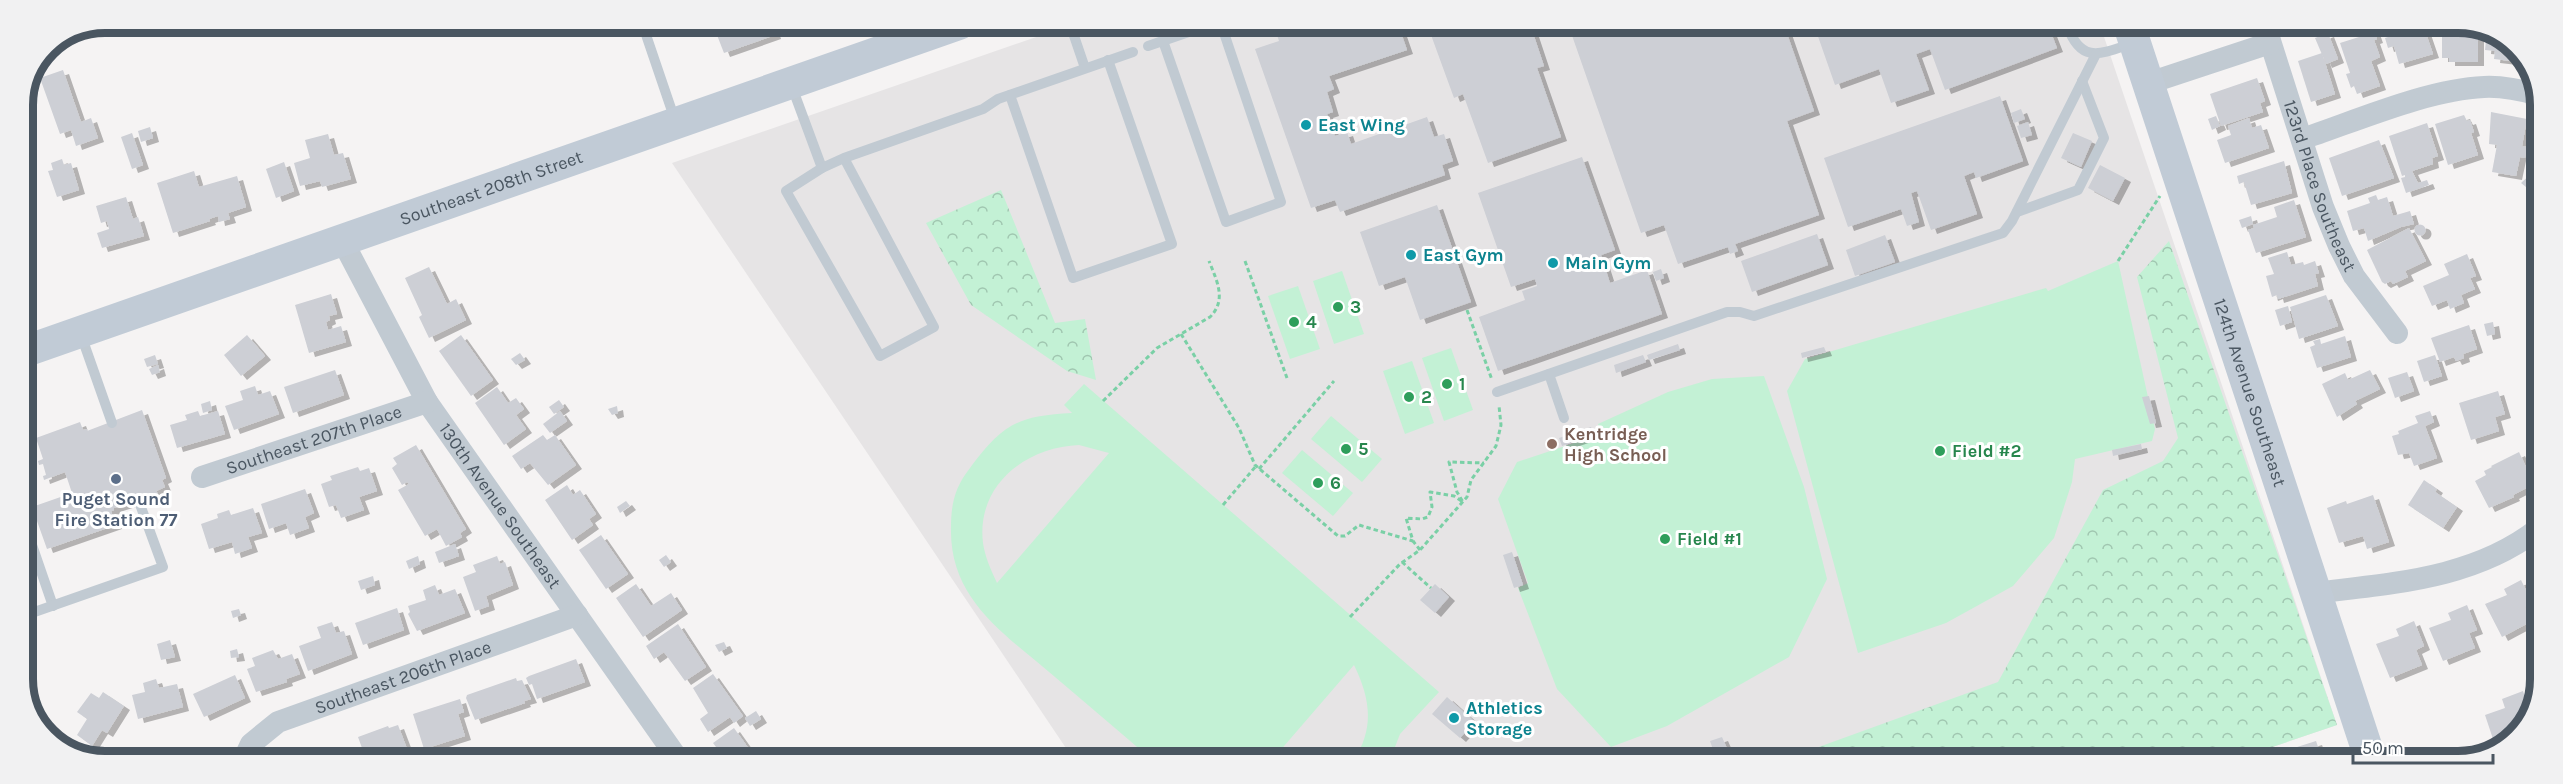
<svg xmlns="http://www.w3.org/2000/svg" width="2563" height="784" font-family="Karla,sans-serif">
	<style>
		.education { fill: #e6e4e5 }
		.forest { fill: url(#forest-crowns) }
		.garden { fill: #c3f1d5; fill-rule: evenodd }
		.building { fill: #cdcfd5; filter: url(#shadow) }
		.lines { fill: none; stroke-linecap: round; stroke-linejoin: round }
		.path { stroke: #7ad0a6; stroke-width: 3; stroke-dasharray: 4.5 3; stroke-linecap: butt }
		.lane { stroke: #c1cad2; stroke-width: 10 }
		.street { stroke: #c1cad2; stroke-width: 22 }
		.secondary { stroke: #c1cbd6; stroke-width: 32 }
		.culture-dot { fill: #0f9aa8; stroke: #fff; stroke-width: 2 }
		.leisure-dot { fill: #2e9e5b; stroke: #fff; stroke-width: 2 }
		.education-dot { fill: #8d6e63; stroke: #fff; stroke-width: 2 }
		.service-dot { fill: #5c6f8a; stroke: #fff; stroke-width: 2 }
		.labels { text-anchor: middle; stroke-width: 6; stroke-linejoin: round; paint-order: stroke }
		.culture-label { font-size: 18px; font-weight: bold; fill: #0d838f; stroke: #fff; text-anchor: start }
		.street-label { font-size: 18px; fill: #4a5661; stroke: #fff }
		.leisure-label { font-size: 18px; font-weight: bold; fill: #27864d; stroke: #fff; text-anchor: start }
		.education-label { font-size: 18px; font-weight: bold; fill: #785e54; stroke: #fff; text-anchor: start }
		.service-label { font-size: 18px; font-weight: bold; fill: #4e5e75; stroke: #fff }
		.rim { fill: none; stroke: #4a5661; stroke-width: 8 }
	</style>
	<defs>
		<pattern id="forest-crowns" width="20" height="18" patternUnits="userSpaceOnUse" patternTransform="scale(1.5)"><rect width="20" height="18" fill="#c3f1d5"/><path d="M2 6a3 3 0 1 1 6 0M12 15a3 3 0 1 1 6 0" fill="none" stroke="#a0c6b0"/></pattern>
		<filter id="shadow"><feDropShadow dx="6" dy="4" stdDeviation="0" flood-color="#0004"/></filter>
	</defs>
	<rect width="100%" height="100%" fill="#f5f3f3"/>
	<polygon class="education" points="1074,24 2100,25 2337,725 2231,761 1074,760 672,163"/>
	<g class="forest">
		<polygon points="1001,190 1055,323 1085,319 1096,380 1067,371 971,305 926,223"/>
		<polygon points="2169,241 2337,725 2231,761 1780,761 1998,682 2103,490 2163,461 2178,438 2137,277"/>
	</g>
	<g class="garden">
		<polygon points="2118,261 2155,429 2152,441 2075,459 2072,482 2054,538 2013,586 1946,623 1858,653 1787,391 1805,359 2046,288 2048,291"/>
		<polygon points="1342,271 1364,334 1334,344 1313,281"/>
		<polygon points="1298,286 1320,349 1290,359 1268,296"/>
		<polygon points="1451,348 1473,410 1444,421 1422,358"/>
		<polygon points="1412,361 1434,423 1405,434 1383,371"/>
		<polygon points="1764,376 1804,487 1827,579 1789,657 1667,726 1611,747 1557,689 1518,588 1528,583 1498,499 1517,462 1601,434 1598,424 1668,392 1712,379"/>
		<path d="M1084,384L1439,692L1400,734L1390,760H1354C1375,727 1370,698 1354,665L1272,760H1152C1120,732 1087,704 1055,677C1005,634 949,600 951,527C951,504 955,487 970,468C1003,424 1017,416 1072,413L1064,405ZM1079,445L1109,453L997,583C991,570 985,557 983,543C976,485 1026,447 1079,445Z"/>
		<polygon points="1331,416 1382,459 1362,482 1311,439"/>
		<polygon points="1302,450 1353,493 1333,516 1282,473"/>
	</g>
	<g class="building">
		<polygon points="656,23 694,23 669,33 666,25 658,28"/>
		<polygon points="732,23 771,23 775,35 724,53 715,30"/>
		<polygon points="1300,24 1387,24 1389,30 1399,27 1407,50 1329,76 1334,89 1327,92 1333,112 1327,114 1335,136 1347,132 1351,144 1427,117 1434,137 1444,134 1453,161 1442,165 1445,175 1340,212 1335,200 1311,208 1255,49 1279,41 1276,32"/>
		<polygon points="1427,24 1530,24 1544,66 1537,68 1561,137 1488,163 1463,94 1454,98"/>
		<polygon points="1568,24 1784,25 1814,111 1787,121 1819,215 1735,244 1738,251 1730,254 1728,247 1678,264 1664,225 1641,233"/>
		<polygon points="1814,25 2048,25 2057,48 1945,90 1930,49 1916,54 1929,90 1891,103 1879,69 1835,85"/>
		<polygon points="2367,25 2372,25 2377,39 2374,40 2380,57 2371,61 2380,86 2357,94 2354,86 2351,88 2346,74 2350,73 2340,43 2359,37 2356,29"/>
		<polygon points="2394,25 2423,25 2433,54 2399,64 2394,46 2388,48 2385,38 2391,36 2388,27"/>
		<polygon points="2448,25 2478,25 2478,62 2449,62 2449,58 2442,58 2442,37 2448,37"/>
		<polygon points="2487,30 2520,51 2520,62 2494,59 2495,51 2485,50"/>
		<polygon points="2328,33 2338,59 2326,64 2315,38"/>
		<polygon points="2322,53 2335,94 2311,102 2298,61"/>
		<polygon points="63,70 81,122 91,118 98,138 76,146 71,130 60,134 40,78"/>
		<polygon points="2257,78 2265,101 2260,103 2263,112 2221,126 2210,94"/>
		<polygon points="2000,96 2023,161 1976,178 1974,172 1964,176 1977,214 1931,230 1917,191 1911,193 1919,222 1907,226 1901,209 1848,227 1824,158"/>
		<polygon points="2021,109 2025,119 2014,123 2011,113"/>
		<polygon points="2491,112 2527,119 2522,146 2527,147 2525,158 2520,157 2516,176 2492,172 2497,145 2489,144"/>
		<polygon points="2464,115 2467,121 2470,120 2474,132 2471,133 2478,155 2448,165 2435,124"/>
		<polygon points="2216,116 2220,126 2212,130 2208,119"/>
		<polygon points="2249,118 2252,128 2261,125 2269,148 2225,163 2217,140 2231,135 2228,126"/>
		<polygon points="2028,122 2032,135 2021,138 2017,126"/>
		<polygon points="2427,123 2438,156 2432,158 2433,164 2412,171 2418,183 2427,180 2429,185 2406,193 2401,178 2405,177 2405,175 2402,176 2389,136"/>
		<polygon points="150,127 153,138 141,142 138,131"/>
		<polygon points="132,133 143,165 132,169 121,137"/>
		<polygon points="2073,133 2092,141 2081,167 2061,158"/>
		<polygon points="328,134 334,155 343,153 351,179 322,187 320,181 300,186 294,163 310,158 305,140"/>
		<polygon points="2379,140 2394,178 2342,196 2329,158"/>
		<polygon points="2540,144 2540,189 2530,181 2526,187 2521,183 2534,171 2529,167"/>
		<polygon points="1582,157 1615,250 1601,255 1610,283 1647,270 1662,314 1498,371 1479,317 1525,300 1522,291 1537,286 1535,279 1511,287 1478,193"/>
		<polygon points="62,159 64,165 71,163 79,190 57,197 48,171 53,170 51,163"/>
		<polygon points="2284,161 2292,193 2251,205 2244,182 2239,184 2237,176"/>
		<polygon points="284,162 294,191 276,198 266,169"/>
		<polygon points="2100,165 2125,178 2113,201 2088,188"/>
		<polygon points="194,171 199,187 237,176 246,207 228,213 230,219 219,222 218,216 209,219 210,221 173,233 157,183"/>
		<polygon points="2376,195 2378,200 2387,197 2393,216 2410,211 2414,224 2401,227 2368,241 2364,228 2353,231 2347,211 2370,203 2368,198"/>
		<polygon points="126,197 133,219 138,217 144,236 102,248 97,233 109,229 107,221 101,223 96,206"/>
		<polygon points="2294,200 2306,237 2256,253 2248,230 2254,228 2253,225 2277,217 2274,207"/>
		<polygon points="1437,205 1471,302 1420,320 1405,277 1379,286 1360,232"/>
		<polygon points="2251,216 2253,224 2242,228 2239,220"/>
		<circle cx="2420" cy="230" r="5.5"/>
		<polygon points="2409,228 2426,261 2405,271 2408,277 2393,284 2391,281 2385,284 2382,282 2367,250"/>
		<polygon points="1817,234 1828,265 1752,292 1741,261"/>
		<polygon points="1885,235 1895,262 1855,276 1846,250"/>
		<polygon points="2287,252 2291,265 2303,262 2304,265 2315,261 2319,273 2315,274 2318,286 2278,299 2277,295 2272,297 2266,276 2274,274 2268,258"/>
		<polygon points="2467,254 2476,276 2470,278 2475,289 2461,295 2464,303 2450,309 2447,300 2432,306 2423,286 2449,275 2444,264"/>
		<polygon points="429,267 447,304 456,299 466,320 429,338 419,317 422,315 405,278"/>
		<polygon points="1661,269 1664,278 1656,281 1653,272"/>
		<polygon points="331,294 337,314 329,316 330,320 326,322 328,330 341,326 346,342 309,353 295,305"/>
		<polygon points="2326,295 2338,326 2299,339 2290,307"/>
		<polygon points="2288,306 2292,322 2280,326 2275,310"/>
		<polygon points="2493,322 2495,334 2487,336 2484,324"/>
		<polygon points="2469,325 2477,349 2463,354 2464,358 2456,361 2454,357 2440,362 2431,338"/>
		<polygon points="247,335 265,356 241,376 224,355"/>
		<polygon points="461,335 493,380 471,396 439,351"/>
		<polygon points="2345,336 2351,357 2317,368 2310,347 2315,345 2313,341 2320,339 2321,344"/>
		<polygon points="1678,344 1680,350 1649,360 1647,355"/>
		<polygon points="1824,347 1826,352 1802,358 1801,353"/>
		<polygon points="520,353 525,360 516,365 511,359"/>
		<polygon points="155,355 158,364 147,367 144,359"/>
		<polygon points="1643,355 1646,362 1616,373 1614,365"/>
		<polygon points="2435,355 2442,376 2424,382 2417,361"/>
		<polygon points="158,365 160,372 152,375 149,369"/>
		<polygon points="335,370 344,395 293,413 284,387"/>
		<polygon points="2370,370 2380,389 2355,401 2357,404 2337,417 2322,384 2345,373 2348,380"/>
		<polygon points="2407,372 2414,391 2395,398 2388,378"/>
		<polygon points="255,386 258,395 270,391 279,414 234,430 225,406 243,400 240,391"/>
		<polygon points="497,387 508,403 516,398 524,409 516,415 526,429 504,445 475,403"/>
		<polygon points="2498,391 2505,414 2495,417 2499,431 2471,440 2459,403"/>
		<polygon points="2149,396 2156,423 2150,424 2142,397"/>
		<polygon points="559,400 564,407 554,414 549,407"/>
		<polygon points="210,401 212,410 203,413 201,404"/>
		<polygon points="617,406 618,413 612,415 608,409"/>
		<polygon points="142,410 166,478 162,480 165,487 156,491 158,494 114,508 114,510 111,511 116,525 47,549 32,507 72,493 65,472 44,480 43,476 46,475 43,464 39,465 38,461 43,459 36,438 80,422 83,430 87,429 87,431"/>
		<polygon points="198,411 200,416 218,411 225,434 177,448 170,425 187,420 185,415"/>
		<polygon points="560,411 567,421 550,433 543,424"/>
		<polygon points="2430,411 2434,422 2425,426 2437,458 2414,466 2409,453 2398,455 2392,436 2399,434 2398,431 2418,423 2415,416"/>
		<polygon points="1591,427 1594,435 1562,446 1559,438"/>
		<polygon points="543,435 547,440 555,435 576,465 548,485 530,463 521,469 512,456"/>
		<polygon points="2141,444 2142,449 2113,456 2112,450"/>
		<polygon points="416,445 466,529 460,533 462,537 446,546 437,529 425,536 398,490 409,484 407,482 402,485 392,468 397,464 393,458"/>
		<polygon points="2519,452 2534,484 2513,495 2514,497 2489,508 2475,481 2486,475 2484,471 2492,467 2491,466"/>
		<polygon points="358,467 360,471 369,468 377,491 359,497 364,510 341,518 336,505 329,507 321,484 332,480 330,476"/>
		<polygon points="2424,480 2437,489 2435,492 2457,507 2443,528 2408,505"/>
		<polygon points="567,485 573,495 580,490 596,514 589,519 593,525 572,540 545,500"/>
		<polygon points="305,489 314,513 305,517 309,528 290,535 286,523 269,529 261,504"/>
		<polygon points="2373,495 2389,542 2367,549 2363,536 2339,543 2327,508 2346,501 2347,504"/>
		<polygon points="626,501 630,506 620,513 617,507"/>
		<polygon points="253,508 262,533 248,537 252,548 235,554 232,542 209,549 201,524 218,518 217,514 229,510 231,515"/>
		<polygon points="601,535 628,574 606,589 579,550"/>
		<polygon points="455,544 459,556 439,563 435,552"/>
		<polygon points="1512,552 1523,585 1514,588 1503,555"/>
		<polygon points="666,555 671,562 664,567 659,560"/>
		<polygon points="418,556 420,564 409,569 406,561"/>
		<polygon points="497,556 500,564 505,562 513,585 486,596 489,606 475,611 463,577 476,572 473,565"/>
		<polygon points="373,576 375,585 361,590 358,581"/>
		<polygon points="2521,580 2533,604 2525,607 2532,621 2502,637 2485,604 2507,595 2504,589"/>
		<polygon points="636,584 651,606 671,593 682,610 643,637 616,598"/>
		<polygon points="1435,584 1449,597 1435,613 1420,600"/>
		<polygon points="435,585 439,595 455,589 465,613 417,631 408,614 410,612 408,606 426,600 423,590"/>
		<polygon points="2467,605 2477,630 2469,633 2475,648 2443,661 2429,628 2451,620 2448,613"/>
		<polygon points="397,608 404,630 363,645 355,623"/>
		<polygon points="239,609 241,615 233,618 231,611"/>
		<polygon points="2414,621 2424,646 2416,650 2422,665 2390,678 2376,644 2399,636 2396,629"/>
		<polygon points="332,622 336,633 344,631 352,654 308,671 299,646 321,638 317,627"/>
		<polygon points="678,624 706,667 685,681 664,652 654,659 646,646"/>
		<polygon points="170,640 175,657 161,660 157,644"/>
		<polygon points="724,642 727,648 719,652 715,645"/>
		<polygon points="237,649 239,657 231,658 230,651"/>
		<polygon points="273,650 278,659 292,654 300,674 286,679 287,682 256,692 247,669 255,666 252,658"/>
		<polygon points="576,659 585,682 537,699 532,684 529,685 526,678 529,676"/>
		<polygon points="713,674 743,716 734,723 730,717 708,732 700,719 708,713 693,688"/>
		<polygon points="235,675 245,698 204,717 193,694"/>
		<polygon points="516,678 517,681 522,680 531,699 524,701 525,703 475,720 466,698 467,695"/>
		<polygon points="156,679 159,688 177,684 183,707 138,719 132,695 145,692 143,683"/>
		<polygon points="2523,691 2530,712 2512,740 2495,745 2485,715 2505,708 2502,699"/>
		<polygon points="103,692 124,706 107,733 102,730 92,746 77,735 87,719 77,712 91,693 99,698"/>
		<polygon points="1447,697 1475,722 1460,738 1432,714"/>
		<polygon points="460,699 464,712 458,714 465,736 424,749 413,714"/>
		<polygon points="756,711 761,719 750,726 745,718"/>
		<polygon points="398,725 407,749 387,756 388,759 366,759 358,737 388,726 389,728"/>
		<polygon points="734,728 756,759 725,759 713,743"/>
		<polygon points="54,731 67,736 64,746 52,738"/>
		<polygon points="1722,737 1729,753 1716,758 1710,741"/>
		<polygon points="2316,741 2323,761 2278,761 2275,754"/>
		<polygon points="321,747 324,756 348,747 352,759 303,759 302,754"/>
		<polygon points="632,747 639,759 612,759"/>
	</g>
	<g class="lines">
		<g class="path">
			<polyline points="1245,261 1287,378"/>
			<polyline points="2118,261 2160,196"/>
			<polyline points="1467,310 1492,380"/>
			<polyline points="1181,334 1239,428 1255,465 1338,536 1345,536 1359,525 1413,541"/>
			<path d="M1103,401L1157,348L1210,317C1227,300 1217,281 1209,261"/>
			<polyline points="1259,469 1334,381"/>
			<polyline points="1223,505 1256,466"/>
			<polyline points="1420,550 1413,541 1406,518 1422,519 1428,517 1432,507 1430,492 1454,496 1463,502 1457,492 1449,462 1484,463"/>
			<polyline points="1402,562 1431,588"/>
			<polyline points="1350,617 1400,564 1420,550 1467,497 1471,480 1496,446 1501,425 1499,406"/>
		</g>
		<g class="lane">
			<polyline points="642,23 675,120"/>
			<polyline points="1070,24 1085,68"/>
			<path d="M2067,25C2081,65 2101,54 2133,43"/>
			<polyline points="1163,41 1226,222 1281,202 1221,24"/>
			<polyline points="1148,46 1212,24"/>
			<polyline points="792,87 822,168"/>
			<polyline points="1010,95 1073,278 1172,244 1108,60"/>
			<polyline points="844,158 934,327 880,356 786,191 822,168 844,158 983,109 998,99 1133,52"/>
			<polyline points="2017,212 2078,190 2104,138 2082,81"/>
			<polyline points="81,335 112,423"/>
			<polyline points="1549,374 1564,418"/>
			<polyline points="1497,392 1727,312 1740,312 1754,316 2003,233 2012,221 2096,54"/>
			<polyline points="23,519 53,606"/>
			<polyline points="23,616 163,567 138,499"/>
		</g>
		<g class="street">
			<path id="s1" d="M2265,25L2323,207L2339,246L2354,276L2397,333"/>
			<polyline points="2149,83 2270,43"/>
			<path d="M2302,139C2356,121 2429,89 2484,87C2503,86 2521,90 2539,95"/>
			<path id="s2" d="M342,240L427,402L678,759"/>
			<path id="s3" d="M202,477L427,402"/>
			<path d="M2315,593C2393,583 2474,579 2538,529"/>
			<path id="s4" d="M244,759L251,744L278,722L577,615"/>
		</g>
		<g class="secondary">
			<path id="s5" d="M2129,25L2371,761"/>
			<path id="s6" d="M23,352L959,24"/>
		</g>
	</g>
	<g class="culture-dot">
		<circle cx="1306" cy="125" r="6"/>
		<circle cx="1411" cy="255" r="6"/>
		<circle cx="1553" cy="263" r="6"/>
		<circle cx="1454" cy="718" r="6"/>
	</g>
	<g class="leisure-dot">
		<circle cx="1338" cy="307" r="6"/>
		<circle cx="1294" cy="322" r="6"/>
		<circle cx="1447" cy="384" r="6"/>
		<circle cx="1409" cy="397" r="6"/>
		<circle cx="1346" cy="449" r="6"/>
		<circle cx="1940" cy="451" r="6"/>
		<circle cx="1318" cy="483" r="6"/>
		<circle cx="1665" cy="539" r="6"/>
	</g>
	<circle class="education-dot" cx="1552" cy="444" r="6"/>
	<circle class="service-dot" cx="116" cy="479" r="6"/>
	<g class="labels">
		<g class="culture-label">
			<text x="1318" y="131">East Wing</text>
			<text x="1423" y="261">East Gym</text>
			<text x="1565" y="269">Main Gym</text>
			<text x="1466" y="714">Athletics<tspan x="1466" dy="21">Storage</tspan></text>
		</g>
		<g class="street-label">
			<text dy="6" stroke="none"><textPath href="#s1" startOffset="170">123rd Place Southeast</textPath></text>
			<text dy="6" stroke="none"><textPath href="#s6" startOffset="496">Southeast 208th Street</textPath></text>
			<text dy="6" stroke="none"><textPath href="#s5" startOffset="387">124th Avenue Southeast</textPath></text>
			<text dy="6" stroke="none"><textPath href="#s3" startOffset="118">Southeast 207th Place</textPath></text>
			<text dy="6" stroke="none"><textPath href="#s2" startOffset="310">130th Avenue Southeast</textPath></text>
			<text dy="6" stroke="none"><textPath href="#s4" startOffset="184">Southeast 206th Place</textPath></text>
		</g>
		<g class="leisure-label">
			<text x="1350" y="313">3</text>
			<text x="1306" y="328">4</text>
			<text x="1459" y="390">1</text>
			<text x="1421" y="403">2</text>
			<text x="1358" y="455">5</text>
			<text x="1952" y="457">Field #2</text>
			<text x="1330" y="489">6</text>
			<text x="1677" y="545">Field #1</text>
		</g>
		<g class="education-label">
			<text x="1564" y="440">Kentridge<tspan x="1564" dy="21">High School</tspan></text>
		</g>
		<g class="service-label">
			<text x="116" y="505">Puget Sound<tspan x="116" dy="21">Fire Station 77</tspan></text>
		</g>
	</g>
	<path d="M0 0H2563V784H0ZM105 33H2458A72 72 0 0 1 2530 105V679A72 72 0 0 1 2458 751H105A72 72 0 0 1 33 679V105A72 72 0 0 1 105 33Z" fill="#f1f1f2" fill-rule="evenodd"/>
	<path class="rim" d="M105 33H2458A72 72 0 0 1 2530 105V679A72 72 0 0 1 2458 751H105A72 72 0 0 1 33 679V105A72 72 0 0 1 105 33Z"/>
	<path d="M2353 754v9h140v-9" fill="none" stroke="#4a5661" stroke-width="3"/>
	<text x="2362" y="754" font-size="18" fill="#4a5661" stroke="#ffffff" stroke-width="4.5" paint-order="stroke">50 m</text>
</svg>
